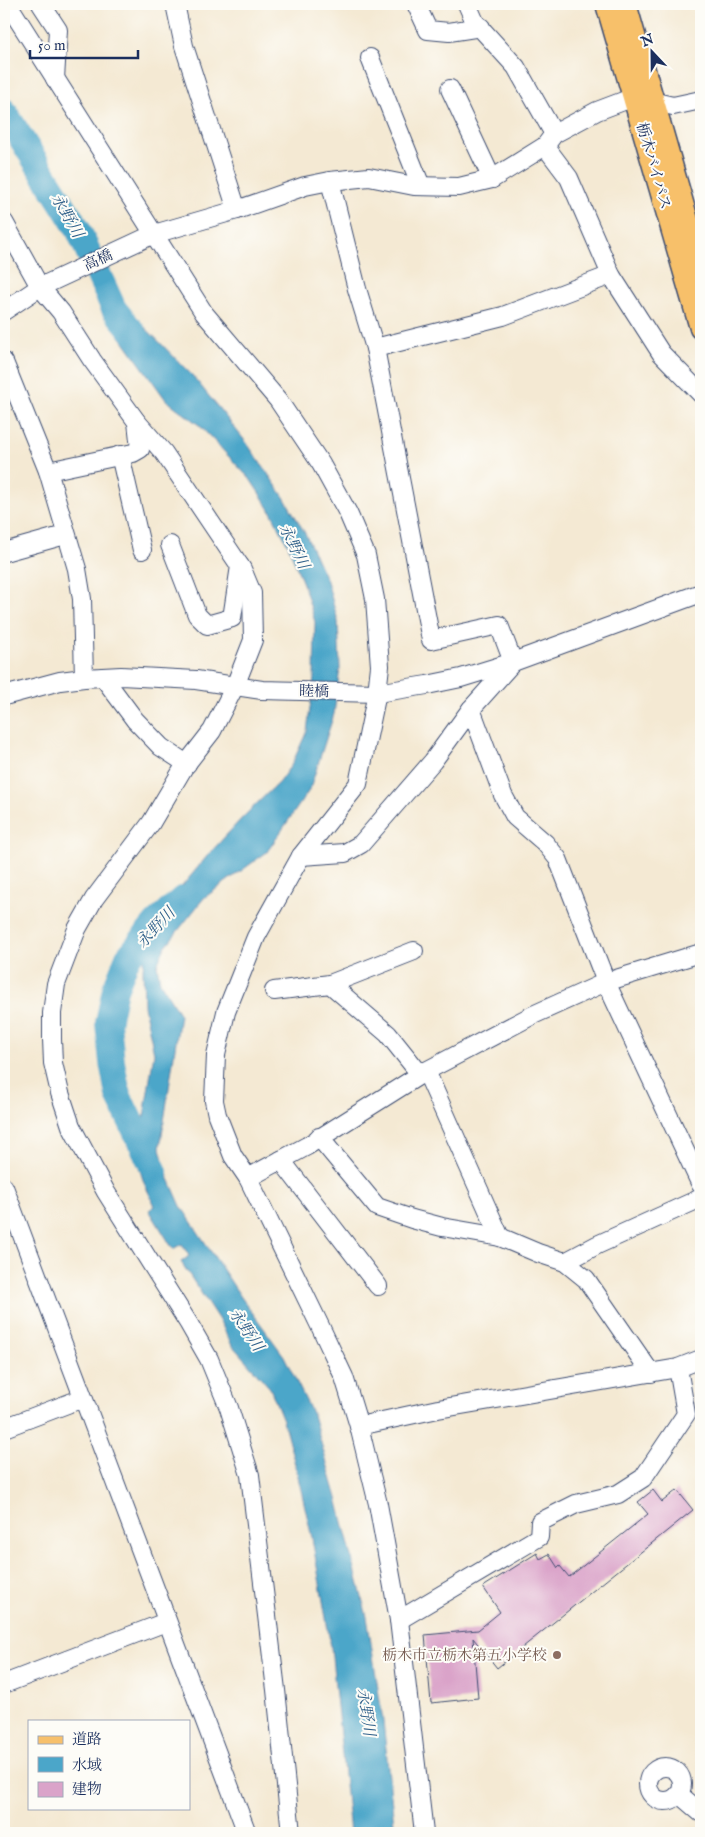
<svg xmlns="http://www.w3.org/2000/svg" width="705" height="1837" font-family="'IM FELL English','Noto Serif JP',serif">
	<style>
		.water { fill: #4ba6c9; stroke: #336a94 }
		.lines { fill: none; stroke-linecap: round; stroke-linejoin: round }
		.river { stroke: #4ba6c9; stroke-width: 26 }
		.building { fill: #daa3c9 }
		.minor-casing { stroke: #3c4b70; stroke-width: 20 }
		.major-casing { stroke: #3c4b70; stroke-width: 25 }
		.minor { stroke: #fff; stroke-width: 18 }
		.major { stroke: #f7c06b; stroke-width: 22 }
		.education-dot { fill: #8d6e63; stroke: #fdfcf7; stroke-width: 2 }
		.labels { text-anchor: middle; stroke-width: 4; stroke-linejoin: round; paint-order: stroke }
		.street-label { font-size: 15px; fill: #1b2f5e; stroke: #fdfcf7 }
		.education-label { font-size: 15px; fill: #785e54; stroke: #fdfcf7; text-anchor: end }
		.water-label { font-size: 16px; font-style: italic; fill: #2e5f89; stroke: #fdfcf7 }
	</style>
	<rect width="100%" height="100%" fill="#fdfcf7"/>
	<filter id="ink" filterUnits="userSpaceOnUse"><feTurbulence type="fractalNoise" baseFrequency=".02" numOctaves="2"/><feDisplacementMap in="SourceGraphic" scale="10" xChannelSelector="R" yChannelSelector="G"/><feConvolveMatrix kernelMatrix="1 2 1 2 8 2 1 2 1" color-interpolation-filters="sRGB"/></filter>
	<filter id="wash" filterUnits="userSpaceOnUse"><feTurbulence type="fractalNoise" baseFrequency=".0096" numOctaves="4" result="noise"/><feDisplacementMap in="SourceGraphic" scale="20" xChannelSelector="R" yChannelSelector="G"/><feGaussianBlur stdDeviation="1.12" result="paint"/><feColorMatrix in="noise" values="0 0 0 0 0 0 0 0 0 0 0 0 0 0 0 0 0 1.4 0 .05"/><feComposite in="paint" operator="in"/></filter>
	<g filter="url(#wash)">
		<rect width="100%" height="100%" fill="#f4e9d3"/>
		<polygon class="water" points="117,299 192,375 246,442 284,497 306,535 327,581 338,621 340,668 334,714 310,789 267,852 204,898 165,947 157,965 160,982 180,1015 160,1148 166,1172 181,1206 241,1297 284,1356 313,1415 337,1498 367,1617 383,1721 395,1833 350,1833 331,1647 312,1538 296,1468 283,1420 270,1388 231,1344 222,1325 181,1262 189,1256 182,1244 173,1249 149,1210 155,1206 144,1183 137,1161 154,1053 144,1006 143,969 145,943 168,903 208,855 242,818 279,782 292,764 307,731 314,678 315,622 305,589 288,545 269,508 250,479 199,425 166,400 102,311"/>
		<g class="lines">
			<g class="river">
				<polyline points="4,111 78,229 114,309 133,332"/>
				<polyline points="155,1172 118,1095 112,1062 108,1023 115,989 128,957 156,923 182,899"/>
			</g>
		</g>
		<g id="blocks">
			<polygon class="building" points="653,1490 662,1502 677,1490 693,1510 497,1668 473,1638 478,1698 431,1703 425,1635 478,1630 500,1612 483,1587 537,1553 540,1559 549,1554 558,1568 560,1566 569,1577 648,1514 638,1502"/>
		</g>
	</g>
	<g filter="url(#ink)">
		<use href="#blocks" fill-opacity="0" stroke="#3c4b70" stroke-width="1"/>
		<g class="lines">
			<defs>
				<g id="minor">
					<polyline points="8,4 204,313 278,400 321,464 348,513 366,555 375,599 380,666 377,693 358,784 301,856 256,937 226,1012 216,1055 214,1101 217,1115 233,1156 248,1178 320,1326 344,1377 359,1426 378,1504 399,1620 424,1833"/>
					<polyline points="41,4 58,30 55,79"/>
					<polyline points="175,4 184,46 237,210"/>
					<polyline points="416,4 428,30 449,32 481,27"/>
					<polyline points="467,4 475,22 516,67 554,134"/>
					<polyline points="370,58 421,186"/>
					<polyline points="450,89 492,179"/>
					<polyline points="545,146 569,178 611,275 661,353 701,394"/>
					<polyline points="4,222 40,287 61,312 92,360 137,422 164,453 242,569 252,593 253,640 235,686 212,731 184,767 151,823 94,899 77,929 56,984 52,1013 52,1039 53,1063 60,1093 71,1126 106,1192 189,1324 209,1359 229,1408 250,1475 276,1690 291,1833"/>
					<polyline points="4,311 40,287 154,234 237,210 305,186 330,181 369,177 414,186 459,187 492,179 545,146 554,134 597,111 634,97 673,106 701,100"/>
					<polyline points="375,348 503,316 611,275"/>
					<polyline points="4,362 48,471 77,569 82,599 84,678"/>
					<polyline points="120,455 142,550"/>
					<polyline points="48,471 133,453 140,449 137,422"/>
					<polyline points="170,545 197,615 207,625 232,618 240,566"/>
					<polyline points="4,552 65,535"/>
					<polyline points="103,677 135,720 161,747 187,764"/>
					<polyline points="4,696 60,681 84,678 121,676 196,680 262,690 377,693 427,685 461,678 513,662 701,593"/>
					<polyline points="471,709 503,795 515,817 545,843 558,859 606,982 701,1185"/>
					<polyline points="301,856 345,853 361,844 433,761 471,709 513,662 499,625 431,640 375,348 357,289 330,181"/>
					<polyline points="330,984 414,951"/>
					<polyline points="274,991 330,984 388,1034 420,1074"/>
					<polyline points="426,1071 500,1237"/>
					<polyline points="319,1137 377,1207 412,1219 442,1227 500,1237 538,1253 565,1262 586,1279 651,1373"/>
					<polyline points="281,1160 378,1286"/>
					<polyline points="248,1178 307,1146 426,1071 533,1015 606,982 701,953"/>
					<polyline points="4,1187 247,1833"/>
					<polyline points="565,1262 597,1245 701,1198"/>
					<polyline points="359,1426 438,1409 678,1368 701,1359"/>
					<polyline points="4,1428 83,1398"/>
					<polyline points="399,1620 539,1537 540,1522 576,1504 618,1494 643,1478 686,1414 678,1368"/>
					<polyline points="4,1684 166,1622"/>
					<circle cx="665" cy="1784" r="17"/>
					<polyline points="680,1795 701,1813"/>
				</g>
				<g id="major">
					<polyline points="607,4 701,328"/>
					<polyline points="625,4 701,269"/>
				</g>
			</defs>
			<use href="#minor" class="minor-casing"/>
			<use href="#major" class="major-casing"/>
			<use href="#minor" class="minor"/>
			<use href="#major" class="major"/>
		</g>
	</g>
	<circle class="education-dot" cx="557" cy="1655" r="5"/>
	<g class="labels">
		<g class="street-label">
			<text transform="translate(654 166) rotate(74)" y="5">栃木バイパス</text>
			<text transform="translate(98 260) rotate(-25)" y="5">高橋</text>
			<text transform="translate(314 691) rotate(1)" y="5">睦橋</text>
		</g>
		<g class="education-label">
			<text x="547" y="1660">栃木市立栃木第五小学校</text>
		</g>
		<g class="water-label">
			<text transform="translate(68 215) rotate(60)" y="6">永野川</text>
			<text transform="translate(295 546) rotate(64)" y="6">永野川</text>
			<text transform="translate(155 927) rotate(-47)" y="6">永野川</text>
			<text transform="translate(247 1329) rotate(56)" y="6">永野川</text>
			<text transform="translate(367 1712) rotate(82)" y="6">永野川</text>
		</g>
	</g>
	<rect width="705" height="1837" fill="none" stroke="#fdfcf7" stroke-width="20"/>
	<rect x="28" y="1720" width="162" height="90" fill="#fdfcf7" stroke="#a3aaba"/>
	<rect x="38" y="1736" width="25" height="8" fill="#f7c06b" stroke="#a3aaba"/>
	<text x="72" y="1744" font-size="15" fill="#1b2f5e">道路</text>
	<rect x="38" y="1757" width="25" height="15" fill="#4ba6c9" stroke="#a3aaba"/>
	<text x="72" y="1770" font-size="15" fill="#1b2f5e">水域</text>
	<rect x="38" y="1782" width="25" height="15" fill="#daa3c9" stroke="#a3aaba"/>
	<text x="72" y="1794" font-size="15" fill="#1b2f5e">建物</text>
	<g transform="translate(652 52) rotate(338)" stroke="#fdfcf7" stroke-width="4" paint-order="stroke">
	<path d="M0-4L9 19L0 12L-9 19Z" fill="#1b2f5e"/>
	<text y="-8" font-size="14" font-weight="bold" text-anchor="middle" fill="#1b2f5e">N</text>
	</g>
	<path d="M30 50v8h108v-8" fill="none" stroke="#1b2f5e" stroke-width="2.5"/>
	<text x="38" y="50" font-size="15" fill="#1b2f5e" stroke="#fdfcf7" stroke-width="4" paint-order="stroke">50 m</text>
</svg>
